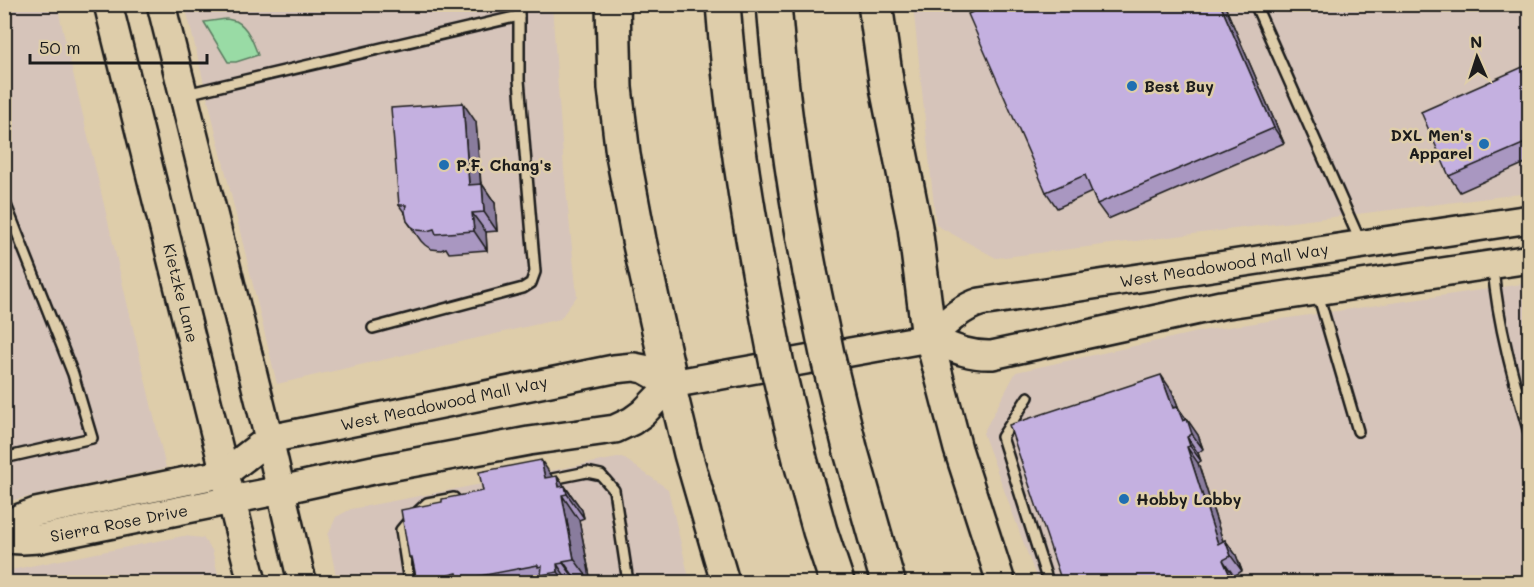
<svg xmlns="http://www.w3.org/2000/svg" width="1534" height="587" font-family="Mali,sans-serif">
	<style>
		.built { fill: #d6c4ba }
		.green { fill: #99dba5; stroke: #5a7c60; stroke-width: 1.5 }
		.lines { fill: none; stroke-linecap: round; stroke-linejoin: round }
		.lane-casing { stroke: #1c1c1c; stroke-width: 14 }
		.secondary-casing { stroke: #1c1c1c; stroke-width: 32 }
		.highway-casing { stroke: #1c1c1c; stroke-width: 38 }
		.lane { stroke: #decdaa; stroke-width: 9 }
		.secondary { stroke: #decdaa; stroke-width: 27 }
		.highway { stroke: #decdaa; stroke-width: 33 }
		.highway-bridge-casing { stroke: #1c1c1c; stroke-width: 38; stroke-linecap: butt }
		.highway-bridge { stroke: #decdaa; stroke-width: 33 }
		.wall { fill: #a997c1; stroke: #1c1c1c; stroke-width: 1.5 }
		.shaded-wall { fill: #897b9d; stroke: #1c1c1c; stroke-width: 1.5 }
		.building { fill: #c4b0e0; stroke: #1c1c1c; stroke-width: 1.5 }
		.poi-dot { fill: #1f6fb2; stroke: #decdaa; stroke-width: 2 }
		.labels { text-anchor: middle; stroke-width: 5; stroke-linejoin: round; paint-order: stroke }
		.poi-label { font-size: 16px; font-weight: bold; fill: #1c1c1c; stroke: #decdaa; text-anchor: start }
		.street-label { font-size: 16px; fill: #1c1c1c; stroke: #decdaa }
	</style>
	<rect width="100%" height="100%" fill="#decdaa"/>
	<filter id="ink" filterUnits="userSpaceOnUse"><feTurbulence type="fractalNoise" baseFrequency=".0167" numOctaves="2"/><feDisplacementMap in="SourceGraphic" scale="12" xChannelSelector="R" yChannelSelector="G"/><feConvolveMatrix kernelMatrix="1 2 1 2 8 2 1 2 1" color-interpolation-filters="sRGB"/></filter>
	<g filter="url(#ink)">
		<g class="built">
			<polygon points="5,5 57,5 166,468 5,502"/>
			<polygon points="185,5 552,5 564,170 577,296 560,319 277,384"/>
			<polygon points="913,5 1529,5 1529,193 996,258 936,225"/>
			<polygon points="1529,283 1529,582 1038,582 983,433 1016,372 1207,330"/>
			<polygon points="622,457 668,489 690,582 337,582 328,535 336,517 351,509"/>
			<polygon points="183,536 203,538 212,550 220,582 5,582 5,571"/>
		</g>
		<path class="green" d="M226,19C227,19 235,21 236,21C248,27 254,44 258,55L236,62H228L204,22Z"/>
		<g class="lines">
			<defs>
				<g id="lane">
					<polyline points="1255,4 1360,241"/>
					<polyline points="1527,4 1530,9"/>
					<polyline points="186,94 519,16"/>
					<polyline points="4,200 73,374 92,438 4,458"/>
					<path d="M1493,268C1498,326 1514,381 1530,436"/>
					<polyline points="1318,294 1358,431"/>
					<polyline points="373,328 523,288 531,283 535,272 519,80 519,4"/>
					<polyline points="1028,397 1002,437 1048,582"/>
					<polyline points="547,480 587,472 601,475 614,490 628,582"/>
					<polyline points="409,582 401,530 411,518 427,503 454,498"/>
				</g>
				<g id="secondary">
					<polyline points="108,4 252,582"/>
					<polyline points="161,4 269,439 302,582"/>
					<path d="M929,338C951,347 967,356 992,355L1221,305L1530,259"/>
					<polyline points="929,338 958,449 1001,582"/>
					<polyline points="671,384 688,454 725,582"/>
					<polyline points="4,528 20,518 36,512 225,473 269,439 614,369 634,367 644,369 671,384"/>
					<path d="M4,539L22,540L39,539L281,490L373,470L529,441L615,429L632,421L643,413L671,384L929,338C945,324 960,308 980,302L1530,219"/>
				</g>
				<g id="highway">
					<polyline points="613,4 615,88 623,155 639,240 671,384"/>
					<path d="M723,4C730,96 743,187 760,277"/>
					<path d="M774,4C781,94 793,184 810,272"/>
					<polyline points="875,4 887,87 915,227 929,338"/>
					<polyline points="850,448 888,582"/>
					<polyline points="800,459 820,531 837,582"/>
				</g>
			</defs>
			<use href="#lane" class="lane-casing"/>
			<use href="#secondary" class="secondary-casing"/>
			<use href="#highway" class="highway-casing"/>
			<use href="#lane" class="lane"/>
			<use href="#secondary" class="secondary"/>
			<use href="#highway" class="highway"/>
			<defs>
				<g id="highway-bridge">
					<polyline points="810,272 827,354 850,448"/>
					<polyline points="760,277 777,365 800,459"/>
				</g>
			</defs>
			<use href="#highway-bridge" class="highway-bridge-casing"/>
			<use href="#highway-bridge" class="highway-bridge"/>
		</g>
		<g class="wall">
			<polygon points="991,4 1224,4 1284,143 1108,219 1097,204 1092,192 1057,208 1046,192"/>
			<polygon points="1525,66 1530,73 1530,161 1460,192 1449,176"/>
			<polygon points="476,122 481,184 482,184 495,203 497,231 486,232 487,250 449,253 446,248 441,250 431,249 425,245 421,241 407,221 406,215 399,205"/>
			<polygon points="1172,391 1179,409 1198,435 1203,449 1198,453 1201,461 1198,463 1223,541 1225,540 1236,555 1242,571 1234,576 1237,582 1062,582"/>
			<polygon points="553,477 564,486 565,486 582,510 584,518 579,520 591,582 417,582 413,562 409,557 442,502"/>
		</g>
		<g class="shaded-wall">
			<polygon points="1220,4 1224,4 1284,143 1274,128"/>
			<polygon points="463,103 476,122 482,204 469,185"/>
			<polygon points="482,184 495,203 497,231 484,212"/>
			<polygon points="472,213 486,232 487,250 474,231"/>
			<polygon points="1161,375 1172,391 1179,409 1188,422 1187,419 1198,435 1203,449 1173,408"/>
			<polygon points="1187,437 1198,453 1201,461 1190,446"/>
			<polygon points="1187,447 1198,463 1228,557 1218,544"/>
			<polygon points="541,460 558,485 545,478"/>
			<polygon points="557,476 582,510 584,518 567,494 559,487"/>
			<polygon points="562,495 579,520 591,582 574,559"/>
			<polygon points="1225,540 1236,555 1242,571 1231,556"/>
			<polygon points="1223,560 1234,576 1237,582 1233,582"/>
			<polygon points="563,561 578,582 577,582 563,563"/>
			<polygon points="557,564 569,582 566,582 558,572"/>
			<polygon points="449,575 455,582 451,582"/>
		</g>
		<g class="building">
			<polygon points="991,4 1220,4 1274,128 1097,204 1085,175 1046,192 968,14"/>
			<polygon points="1525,66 1530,77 1530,141 1449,176 1421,112"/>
			<polygon points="463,103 469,185 482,184 484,212 472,213 474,231 436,234 434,229 427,231 417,230 411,226 407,221 405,212 406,205 399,205 391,108"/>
			<polygon points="1161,375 1173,408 1177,407 1183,421 1187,419 1192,434 1187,437 1190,446 1187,447 1218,544 1225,540 1231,556 1223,560 1233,582 1062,582 1009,425"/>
			<polygon points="541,460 545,478 557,476 559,487 565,486 567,494 562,495 574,559 563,561 563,563 557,564 558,572 541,575 542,566 538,567 538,565 459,580 457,573 449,575 451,582 428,582 428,581 417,582 412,557 409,557 401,510 442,502 442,499 483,491 479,472"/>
		</g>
	</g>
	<g class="poi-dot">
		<circle cx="1132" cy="86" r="6"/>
		<circle cx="1484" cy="144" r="6"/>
		<circle cx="444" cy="165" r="6"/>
		<circle cx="1124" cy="499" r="6"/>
	</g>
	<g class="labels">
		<g class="poi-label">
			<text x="1144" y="92">Best Buy</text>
			<text x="1472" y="141" text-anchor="end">DXL Men's<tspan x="1472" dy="18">Apparel</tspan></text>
			<text x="456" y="171">P.F. Chang's</text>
			<text x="1136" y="505">Hobby Lobby</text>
		</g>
		<g class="street-label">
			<text transform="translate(1224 265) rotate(-9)" y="6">West Meadowood Mall Way</text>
			<text transform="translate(181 293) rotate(76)" y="6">Kietzke Lane</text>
			<text transform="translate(444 403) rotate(-12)" y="6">West Meadowood Mall Way</text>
			<text transform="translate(119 523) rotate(-11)" y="6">Sierra Rose Drive</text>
		</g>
	</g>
	<rect width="1534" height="587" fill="none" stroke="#decdaa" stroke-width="24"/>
	<rect x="12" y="12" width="1510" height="563" fill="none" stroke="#1c1c1c" stroke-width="2" filter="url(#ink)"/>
	<g transform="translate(1477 57) rotate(357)" stroke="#decdaa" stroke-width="4.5" paint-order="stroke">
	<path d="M0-4.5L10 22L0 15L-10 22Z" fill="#1c1c1c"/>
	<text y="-9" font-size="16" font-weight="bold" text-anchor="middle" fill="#1c1c1c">N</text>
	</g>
	<path d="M30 54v9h177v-9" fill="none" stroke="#1c1c1c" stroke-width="3"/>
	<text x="39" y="54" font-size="18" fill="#1c1c1c" stroke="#decdaa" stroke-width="4.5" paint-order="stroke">50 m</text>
</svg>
